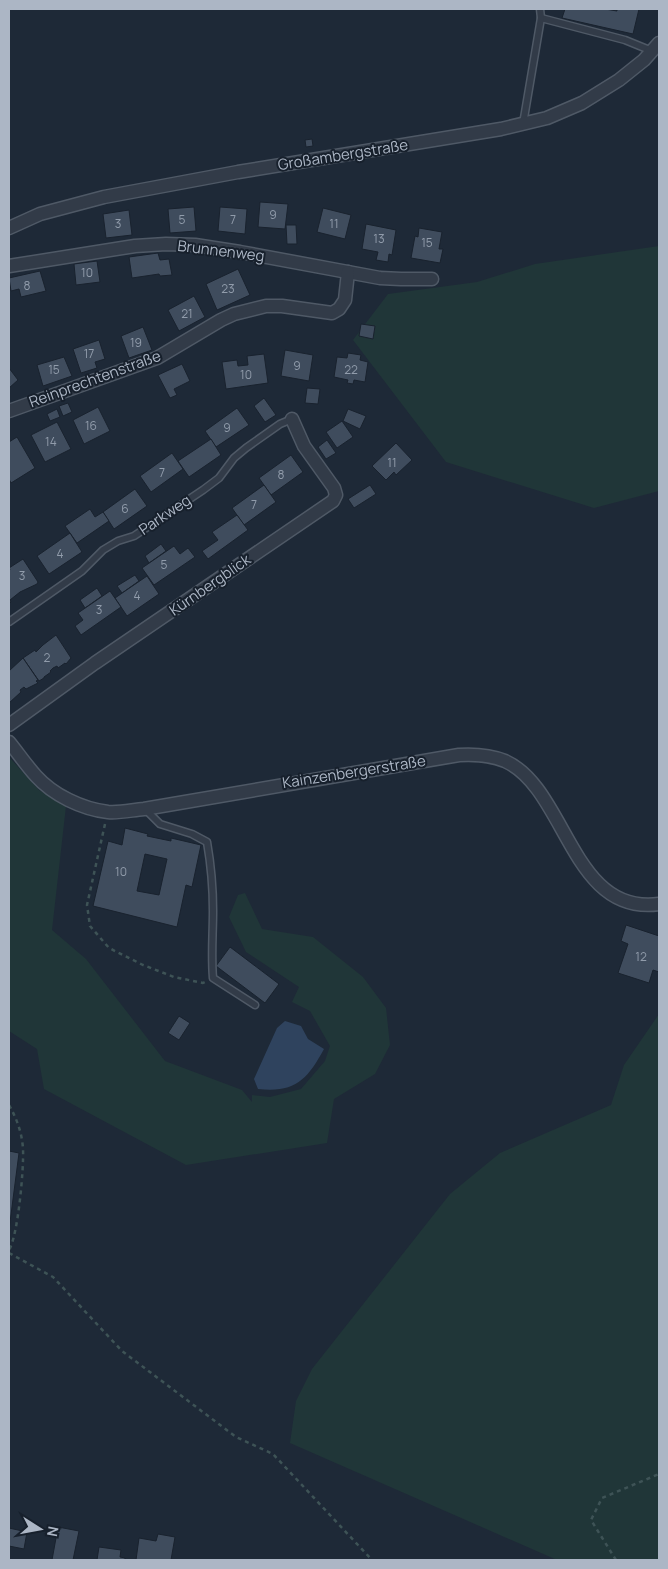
<svg xmlns="http://www.w3.org/2000/svg" width="668" height="1569" font-family="Manrope,sans-serif">
	<style>
		.green { fill: #203638 }
		.water { fill: #2f435e }
		.building { fill: #3f4c5d; stroke: #19222e; fill-rule: evenodd }
		.lines { fill: none; stroke-linecap: round; stroke-linejoin: round }
		.lane-casing { stroke: #4f5966; stroke-width: 9 }
		.street-casing { stroke: #4f5966; stroke-width: 15 }
		.path { stroke: #3e5356; stroke-width: 2.5; stroke-dasharray: 4 4; stroke-linecap: butt }
		.lane { stroke: #323b48; stroke-width: 6 }
		.street { stroke: #323b48; stroke-width: 12 }
		.labels { text-anchor: middle; stroke-width: 4; stroke-linejoin: round; paint-order: stroke }
		.number-label { font-size: 12px; fill: #919cab }
		.street-label { font-size: 15px; fill: #acb6c5; stroke: #17202c }
	</style>
	<rect width="100%" height="100%" fill="#1e2937"/>
	<g class="green">
		<polygon points="659,246 659,491 594,508 446,462 353,340 388,294 477,282 535,264"/>
		<polygon points="9,757 39,790 66,806 52,930 86,959 165,1061 242,1090 252,1102 252,1095 270,1097 301,1089 325,1061 330,1046 310,1011 292,1002 299,987 246,952 229,917 238,895 245,893 262,929 313,937 363,977 386,1008 390,1045 375,1074 334,1099 327,1143 186,1165 44,1089 37,1049 9,1031"/>
		<polygon points="659,1014 659,1560 557,1560 290,1443 296,1401 312,1369 450,1194 500,1153 611,1105 624,1065"/>
	</g>
	<path class="water" d="M285,1021L301,1026L308,1039L324,1049C307,1080 295,1093 258,1089L254,1079L277,1028Z"/>
	<g class="building">
		<polygon points="565,9 605,9 617,11 617,9 639,9 633,34 562,18"/>
		<polygon points="312,139 313,146 306,147 305,140"/>
		<polygon points="260,202 288,204 285,229 258,227"/>
		<polygon points="194,207 196,231 170,233 168,209"/>
		<polygon points="220,207 247,209 245,234 218,231"/>
		<polygon points="323,208 351,215 345,239 317,232"/>
		<polygon points="129,210 132,235 106,238 103,214"/>
		<polygon points="366,224 396,230 392,255 389,254 388,262 376,260 378,252 362,249"/>
		<polygon points="286,225 296,225 297,244 287,244"/>
		<polygon points="419,228 442,232 439,249 443,249 440,263 411,258 415,236 418,237"/>
		<polygon points="158,253 160,260 169,259 172,275 160,276 159,274 132,278 129,257"/>
		<polygon points="97,261 100,282 76,285 74,264"/>
		<polygon points="238,269 250,295 217,310 206,284"/>
		<polygon points="40,271 46,291 21,297 19,289 11,291 9,278"/>
		<polygon points="194,296 205,317 179,331 168,310"/>
		<polygon points="361,324 375,326 373,339 359,336"/>
		<polygon points="143,327 152,350 129,358 121,336"/>
		<polygon points="99,340 105,359 95,362 97,368 81,373 73,349"/>
		<polygon points="285,350 313,355 309,381 281,376"/>
		<polygon points="348,353 361,355 360,360 368,362 365,382 354,380 353,384 347,383 348,380 334,377 337,357 347,358"/>
		<polygon points="264,354 268,383 226,389 222,362 237,360 238,366 248,365 247,356"/>
		<polygon points="64,357 72,376 43,386 37,365"/>
		<polygon points="182,364 190,381 174,389 177,395 170,398 158,375"/>
		<polygon points="9,368 18,380 9,388"/>
		<polygon points="307,388 320,389 318,404 305,403"/>
		<polygon points="264,398 276,415 265,422 254,406"/>
		<polygon points="68,403 72,412 63,416 59,406"/>
		<polygon points="98,407 110,431 84,444 73,420"/>
		<polygon points="237,408 249,425 216,447 205,431"/>
		<polygon points="57,409 60,417 50,421 47,414"/>
		<polygon points="348,409 366,416 360,429 343,421"/>
		<polygon points="342,421 353,437 337,448 326,432"/>
		<polygon points="57,422 71,449 45,462 31,435"/>
		<polygon points="17,437 35,468 11,483 9,479 9,442"/>
		<polygon points="211,439 221,455 189,477 178,461"/>
		<polygon points="327,440 336,453 326,459 318,447"/>
		<polygon points="396,443 412,460 396,475 394,472 386,480 372,466"/>
		<polygon points="172,453 183,469 151,492 140,476"/>
		<polygon points="291,455 303,472 271,495 259,478"/>
		<polygon points="264,485 276,502 244,525 232,508"/>
		<polygon points="370,485 376,494 354,508 348,499"/>
		<polygon points="135,489 147,506 114,529 103,512"/>
		<polygon points="90,509 95,517 103,512 109,521 77,543 65,526"/>
		<polygon points="237,515 248,530 208,559 202,551 218,540 212,532"/>
		<polygon points="70,533 82,552 49,574 37,556"/>
		<polygon points="161,544 166,551 149,563 145,556"/>
		<polygon points="174,546 180,554 188,548 195,557 154,585 142,568"/>
		<polygon points="23,559 38,582 37,584 20,592 10,600 11,602 9,604 9,571 10,570 9,568"/>
		<polygon points="135,575 139,581 122,593 117,586"/>
		<polygon points="147,576 159,594 127,616 115,598"/>
		<polygon points="97,588 102,596 85,608 80,600"/>
		<polygon points="110,591 121,607 81,635 75,626 83,620 78,613"/>
		<polygon points="56,635 71,658 66,664 65,663 58,668 57,666 53,668 50,671 51,672 44,677 44,678 39,681 23,658 35,650 36,652 43,645"/>
		<polygon points="23,658 38,680 36,681 38,683 26,689 24,687 20,690 21,692 9,703 9,671"/>
		<path d="M125,828L148,834L147,836L171,841V838L201,845L192,887L186,885L177,927L93,906L108,841L122,845ZM145,854L167,859L159,895L137,891Z"/>
		<polygon points="626,925 659,936 659,972 653,970 649,983 618,973 628,944 621,941"/>
		<polygon points="230,947 279,984 265,1003 216,966"/>
		<polygon points="179,1016 190,1023 179,1040 168,1033"/>
		<polygon points="9,1151 19,1153 9,1230"/>
		<polygon points="58,1527 79,1531 73,1560 52,1560"/>
		<polygon points="9,1528 27,1532 24,1549 9,1546"/>
		<polygon points="158,1534 175,1537 171,1560 136,1560 139,1538 156,1541"/>
		<polygon points="99,1547 121,1550 120,1557 125,1558 125,1560 97,1560"/>
	</g>
	<g class="lines">
		<defs>
			<g id="lane">
				<polyline points="541,18 625,40 652,51"/>
				<polyline points="523,124 541,18 540,9"/>
				<polyline points="9,622 82,571 103,550 118,541 134,536 203,490 219,478 234,458 246,448 280,424 292,419"/>
				<path d="M145,809L160,824L192,834L207,842C211,865 213,888 213,911C213,934 211,955 213,978L255,1005"/>
			</g>
			<g id="street">
				<polyline points="9,228 40,214 104,197 238,172 501,129 547,118 582,103 619,80 644,60 659,43"/>
				<polyline points="9,266 135,246 166,244 195,245 240,252 380,278 401,279 432,279"/>
				<polyline points="9,411 157,358 221,320 234,314 266,306 282,306 332,313 339,309 345,300 348,272"/>
				<polyline points="9,725 95,663 333,501 336,495 334,488 304,446 292,419"/>
				<path d="M9,742C18,753 26,765 36,776C53,795 82,809 108,812C120,813 132,810 144,809L459,755C475,754 490,755 505,761C567,789 571,916 659,904"/>
			</g>
		</defs>
		<use href="#lane" class="lane-casing"/>
		<use href="#street" class="street-casing"/>
		<g class="path">
			<polyline points="105,824 87,905 90,926 109,948 143,965 174,977 203,983 205,982"/>
			<path d="M9,1105C17,1119 22,1133 23,1149C24,1168 18,1236 9,1250"/>
			<polyline points="9,1253 53,1277 122,1351 236,1437 273,1454 372,1560"/>
			<polyline points="616,1560 591,1520 602,1498 659,1474"/>
		</g>
		<use href="#lane" class="lane"/>
		<use href="#street" class="street"/>
	</g>
	<g class="labels">
		<g class="number-label">
			<text x="273" y="219">9</text>
			<text x="182" y="224">5</text>
			<text x="233" y="224">7</text>
			<text x="118" y="228">3</text>
			<text x="334" y="228">11</text>
			<text x="379" y="243">13</text>
			<text x="427" y="247">15</text>
			<text x="87" y="277">10</text>
			<text x="27" y="290">8</text>
			<text x="228" y="293">23</text>
			<text x="187" y="318">21</text>
			<text x="136" y="347">19</text>
			<text x="89" y="358">17</text>
			<text x="297" y="370">9</text>
			<text x="54" y="374">15</text>
			<text x="351" y="374">22</text>
			<text x="246" y="379">10</text>
			<text x="91" y="430">16</text>
			<text x="227" y="432">9</text>
			<text x="51" y="446">14</text>
			<text x="392" y="467">11</text>
			<text x="162" y="477">7</text>
			<text x="281" y="479">8</text>
			<text x="254" y="509">7</text>
			<text x="125" y="513">6</text>
			<text x="60" y="558">4</text>
			<text x="164" y="569">5</text>
			<text x="22" y="580">3</text>
			<text x="137" y="600">4</text>
			<text x="99" y="614">3</text>
			<text x="47" y="662">2</text>
			<text x="121" y="876">10</text>
			<text x="641" y="961">12</text>
		</g>
		<g class="street-label">
			<text transform="translate(343 155) rotate(-9)" y="5">Großambergstraße</text>
			<text transform="translate(221 251) rotate(7)" y="5">Brunnenweg</text>
			<text transform="translate(95 379) rotate(-20)" y="5">Reinprechtenstraße</text>
			<text transform="translate(165 515) rotate(-34)" y="5">Parkweg</text>
			<text transform="translate(210 585) rotate(-35)" y="5">Kürnbergblick</text>
			<text transform="translate(354 772) rotate(-9)" y="5">Kainzenbergerstraße</text>
		</g>
	</g>
	<rect width="668" height="1569" fill="none" stroke="#acb6c5" stroke-width="20"/>
	<g transform="translate(40 1529) rotate(101)" stroke="#17202c" stroke-width="4" paint-order="stroke">
	<path d="M0-4L9 19L0 12L-9 19Z" fill="#acb6c5"/>
	<text y="-8" font-size="14" font-weight="bold" text-anchor="middle" fill="#acb6c5">N</text>
	</g>
</svg>
